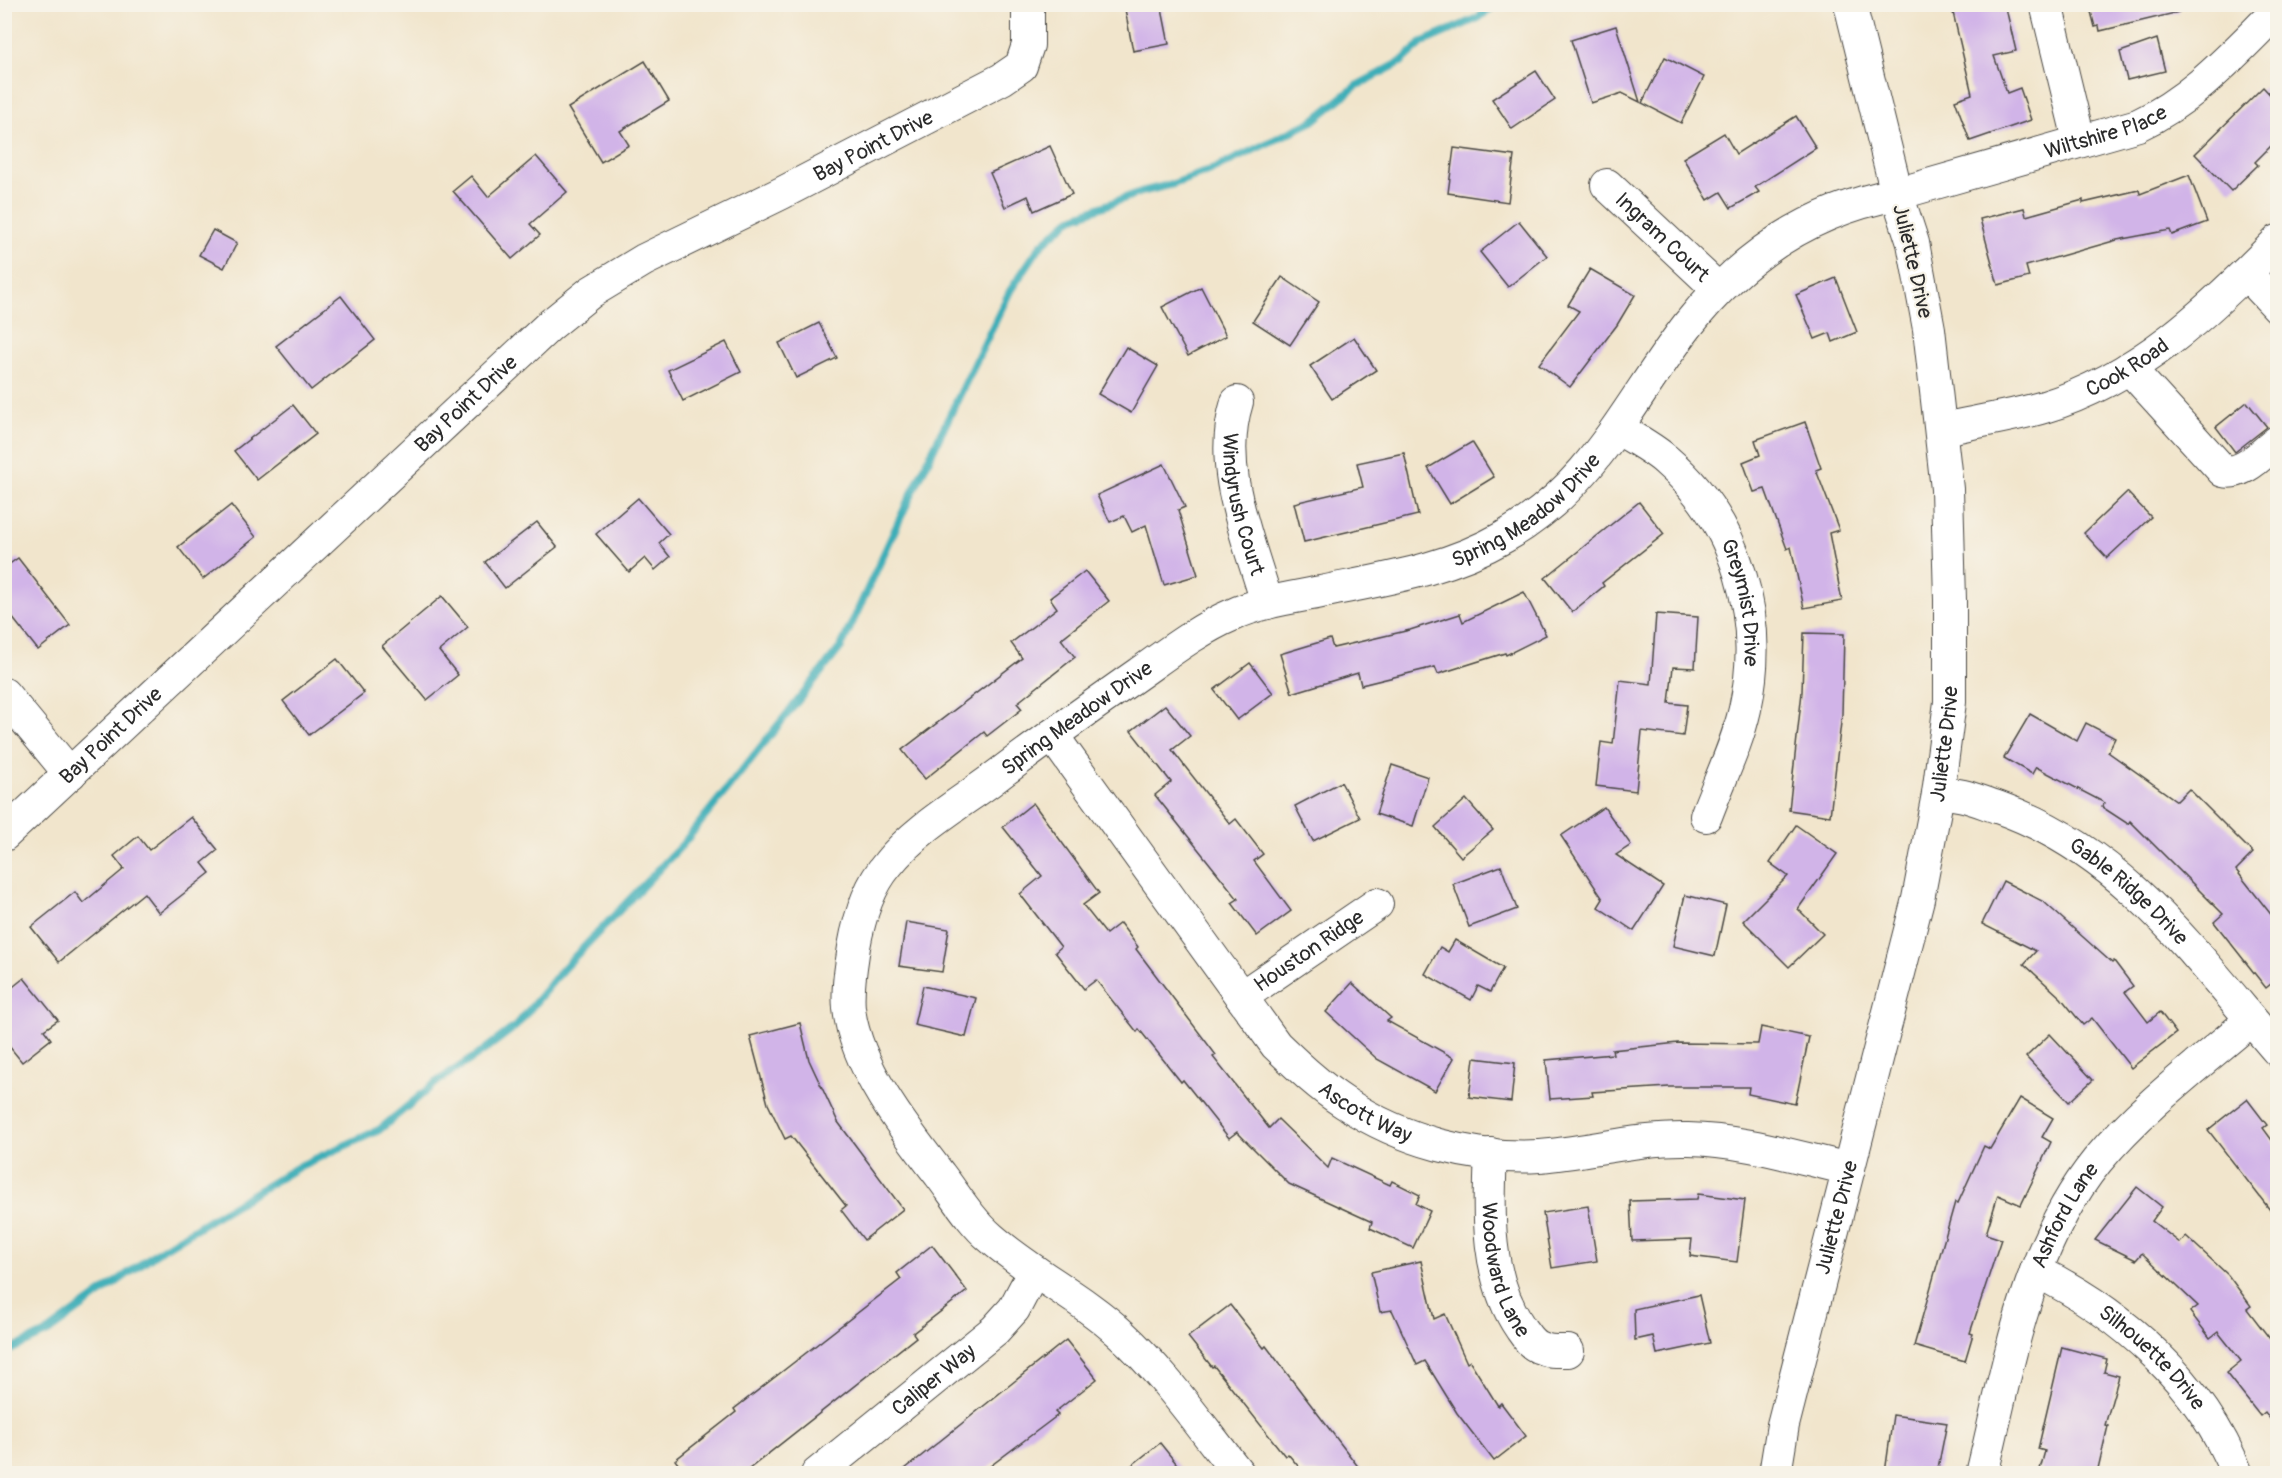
<svg xmlns="http://www.w3.org/2000/svg" width="2282" height="1478" font-family="Pangolin,sans-serif">
	<style>
		.lines { fill: none; stroke-linecap: round; stroke-linejoin: round }
		.stream { stroke: #3daeb8; stroke-width: 8 }
		.building { fill: #d1b4e8 }
		.minor-casing { stroke: #494743; stroke-width: 34 }
		.minor { stroke: #fff; stroke-width: 32 }
		.labels { text-anchor: middle; stroke-width: 4.5; stroke-linejoin: round; paint-order: stroke }
		.street-label { font-size: 21px; fill: #2b2b2b; stroke: #f7f3e8 }
	</style>
	<rect width="100%" height="100%" fill="#f7f3e8"/>
	<filter id="ink" filterUnits="userSpaceOnUse"><feTurbulence type="fractalNoise" baseFrequency=".0167" numOctaves="2"/><feDisplacementMap in="SourceGraphic" scale="12" xChannelSelector="R" yChannelSelector="G"/><feConvolveMatrix kernelMatrix="1 2 1 2 8 2 1 2 1" color-interpolation-filters="sRGB"/></filter>
	<filter id="wash" filterUnits="userSpaceOnUse"><feTurbulence type="fractalNoise" baseFrequency=".008" numOctaves="4" result="noise"/><feDisplacementMap in="SourceGraphic" scale="24" xChannelSelector="R" yChannelSelector="G"/><feGaussianBlur stdDeviation="1.35" result="paint"/><feColorMatrix in="noise" values="0 0 0 0 0 0 0 0 0 0 0 0 0 0 0 0 0 1.4 0 .05"/><feComposite in="paint" operator="in"/></filter>
	<g filter="url(#wash)">
		<rect width="100%" height="100%" fill="#f1e5cc"/>
		<g class="lines">
			<polyline class="stream" points="4,1353 48,1332 156,1253 209,1220 300,1166 379,1130 438,1081 479,1054 516,1026 563,969 683,844 841,647 904,510 1010,291 1041,245 1072,218 1141,192 1173,184 1214,169 1313,121 1356,86 1401,62 1423,42 1478,18 1496,4"/>
		</g>
		<g id="blocks">
			<g class="building">
				<polygon points="1124,4 1161,4 1169,44 1133,51"/>
				<polygon points="1951,4 2005,4 2016,51 1994,56 2007,93 2020,88 2031,120 1970,141 1955,100 1972,94"/>
				<polygon points="2089,4 2178,4 2179,12 2100,31 2099,26 2095,27"/>
				<polygon points="1616,26 1640,102 1622,93 1591,103 1571,40"/>
				<polygon points="2157,39 2165,71 2127,80 2120,52"/>
				<polygon points="1665,57 1704,77 1681,123 1642,103"/>
				<polygon points="645,61 669,101 620,131 629,145 601,162 568,108"/>
				<polygon points="1536,71 1555,100 1512,129 1492,99"/>
				<polygon points="2263,87 2277,102 2277,140 2255,162 2258,165 2231,191 2195,154"/>
				<polygon points="1796,116 1816,148 1755,187 1759,192 1731,208 1721,192 1708,200 1683,158 1724,133 1736,154"/>
				<polygon points="1050,146 1072,194 1034,211 1028,196 1005,207 990,173"/>
				<polygon points="1454,148 1514,156 1508,202 1448,193"/>
				<polygon points="536,156 567,192 530,224 540,235 512,259 453,191 471,176 488,197"/>
				<polygon points="2189,175 2207,222 2172,235 2170,230 2117,240 2026,266 2029,277 1998,285 1980,219 2024,208 2026,216 2083,200 2083,203 2139,190 2140,194"/>
				<polygon points="1519,221 1547,256 1508,287 1480,252"/>
				<polygon points="213,230 237,243 224,268 199,255"/>
				<polygon points="1590,269 1635,295 1617,325 1570,387 1539,364 1579,311 1568,305"/>
				<polygon points="1282,277 1319,302 1290,345 1253,321"/>
				<polygon points="1836,278 1857,332 1833,342 1830,333 1815,339 1796,295"/>
				<polygon points="1201,287 1226,336 1188,356 1162,307"/>
				<polygon points="341,296 375,340 311,390 276,346"/>
				<polygon points="819,323 837,358 796,378 779,343"/>
				<polygon points="1354,337 1376,370 1332,399 1310,366"/>
				<polygon points="726,342 741,372 683,401 668,370"/>
				<polygon points="1126,347 1158,366 1131,413 1098,394"/>
				<polygon points="2247,402 2267,427 2235,452 2216,427"/>
				<polygon points="293,405 316,434 257,480 234,451"/>
				<polygon points="1805,422 1821,468 1816,470 1839,530 1829,533 1842,601 1804,608 1791,547 1787,549 1765,489 1754,492 1743,462 1760,455 1755,440"/>
				<polygon points="1472,442 1494,477 1450,504 1428,468"/>
				<polygon points="1404,453 1418,515 1304,542 1294,503 1363,487 1357,463"/>
				<polygon points="1164,464 1185,507 1178,510 1198,575 1164,585 1146,525 1132,532 1124,516 1110,522 1097,495"/>
				<polygon points="2127,492 2151,517 2107,558 2084,533"/>
				<polygon points="638,498 669,534 659,543 670,557 655,570 645,558 629,572 596,534"/>
				<polygon points="1639,502 1664,534 1602,583 1604,586 1572,612 1545,578"/>
				<polygon points="231,505 256,537 203,579 178,547"/>
				<polygon points="537,522 557,547 505,588 485,562"/>
				<polygon points="18,558 70,625 38,650 4,607 4,568"/>
				<polygon points="1085,571 1109,601 1061,639 1075,657 1017,703 1022,709 987,736 984,732 925,779 902,750 1022,658 1011,643 1057,608 1050,598"/>
				<polygon points="1524,592 1546,635 1506,655 1505,653 1438,674 1435,667 1361,685 1358,673 1292,693 1280,654 1330,639 1333,648 1410,630 1460,614 1463,622"/>
				<polygon points="442,596 468,627 439,651 458,675 427,700 382,646"/>
				<polygon points="1656,614 1698,617 1695,668 1673,667 1669,703 1687,705 1683,736 1642,731 1636,791 1596,786 1601,742 1613,744 1620,680 1651,684"/>
				<polygon points="1804,633 1844,634 1842,714 1830,816 1789,810 1802,692"/>
				<polygon points="337,659 364,693 309,735 283,701"/>
				<polygon points="1250,663 1273,693 1237,720 1214,690"/>
				<polygon points="1165,705 1190,736 1172,750 1230,824 1236,819 1263,854 1254,861 1291,911 1257,936 1232,903 1238,899 1155,795 1171,782 1131,731"/>
				<polygon points="2030,714 2077,741 2086,723 2115,738 2108,752 2177,801 2189,789 2253,853 2236,870 2277,922 2277,979 2266,988 2214,922 2223,914 2130,821 2128,824 2102,807 2105,803 2036,767 2032,774 2004,758"/>
				<polygon points="1392,765 1428,777 1413,826 1376,814"/>
				<polygon points="1341,782 1360,818 1313,841 1295,806"/>
				<polygon points="1466,799 1493,830 1461,857 1435,827"/>
				<polygon points="1033,803 1099,893 1083,905 1106,934 1120,923 1138,947 1136,949 1216,1055 1213,1057 1269,1128 1278,1119 1328,1168 1332,1158 1390,1185 1392,1181 1420,1195 1416,1204 1430,1211 1413,1248 1370,1228 1372,1222 1289,1184 1237,1132 1229,1138 1183,1080 1181,1082 1139,1029 1137,1032 1096,980 1084,989 1055,952 1061,947 1020,894 1042,876 1003,827"/>
				<polygon points="1604,807 1631,845 1616,855 1663,886 1634,931 1598,907 1603,899 1561,836"/>
				<polygon points="191,817 218,850 202,863 210,873 159,913 144,893 59,962 31,927 75,892 83,903 124,869 114,856 138,836 149,850"/>
				<polygon points="1796,825 1837,854 1798,909 1823,934 1789,967 1743,921 1788,876 1770,863"/>
				<polygon points="1501,866 1517,909 1469,927 1453,884"/>
				<polygon points="2003,881 2044,902 2112,963 2114,961 2133,986 2125,992 2148,1022 2160,1012 2176,1033 2131,1068 2092,1018 2083,1025 2061,998 2024,964 2036,951 1982,924"/>
				<polygon points="1685,895 1726,905 1715,956 1673,946"/>
				<polygon points="906,922 949,929 942,972 899,966"/>
				<polygon points="1455,940 1503,968 1490,992 1478,986 1471,1000 1425,974 1440,947 1448,952"/>
				<polygon points="24,978 58,1020 44,1030 51,1039 22,1062 4,1040 4,994"/>
				<polygon points="1352,983 1391,1018 1387,1021 1454,1058 1435,1091 1377,1059 1326,1012"/>
				<polygon points="923,986 976,998 966,1037 914,1025"/>
				<polygon points="800,1023 809,1060 838,1122 903,1209 864,1240 841,1210 846,1206 791,1136 785,1139 768,1104 750,1036"/>
				<polygon points="1761,1027 1809,1037 1795,1104 1748,1094 1749,1087 1669,1087 1592,1092 1593,1096 1550,1099 1546,1060 1613,1054 1612,1050 1678,1043 1758,1044"/>
				<polygon points="2050,1034 2093,1080 2069,1102 2026,1057"/>
				<polygon points="1474,1058 1515,1063 1511,1102 1469,1097"/>
				<polygon points="2020,1098 2053,1118 2042,1137 2051,1142 2021,1205 1998,1195 1986,1234 2001,1239 1970,1333 1973,1334 1965,1361 1914,1346 1955,1202 1958,1203 1984,1146 1990,1149"/>
				<polygon points="2247,1099 2267,1125 2263,1128 2277,1147 2277,1219 2208,1130"/>
				<polygon points="2137,1187 2162,1207 2152,1221 2180,1243 2186,1236 2228,1275 2251,1306 2247,1309 2277,1348 2277,1428 2265,1412 2260,1416 2226,1373 2241,1361 2218,1332 2210,1338 2190,1312 2198,1306 2142,1253 2136,1260 2095,1240"/>
				<polygon points="1698,1194 1745,1200 1737,1262 1690,1256 1692,1239 1632,1241 1630,1201 1697,1199"/>
				<polygon points="1588,1206 1597,1261 1552,1268 1543,1213"/>
				<polygon points="932,1245 967,1291 913,1333 916,1337 744,1473 685,1473 675,1460 736,1412 734,1409 901,1279 897,1273"/>
				<polygon points="1421,1261 1434,1319 1445,1314 1467,1363 1470,1361 1498,1406 1501,1403 1526,1436 1494,1461 1457,1413 1425,1361 1417,1365 1392,1310 1380,1312 1371,1272"/>
				<polygon points="1699,1295 1710,1343 1657,1354 1653,1336 1635,1340 1634,1309"/>
				<polygon points="1230,1305 1264,1348 1266,1346 1363,1473 1304,1473 1288,1454 1285,1456 1214,1366 1212,1367 1188,1337"/>
				<polygon points="1066,1340 1097,1379 1055,1412 1058,1415 981,1473 900,1473"/>
				<polygon points="2062,1347 2107,1359 2104,1372 2119,1376 2105,1425 2108,1426 2097,1473 2039,1473 2045,1451 2038,1449"/>
				<polygon points="1893,1415 1947,1423 1937,1473 1885,1473"/>
				<polygon points="1160,1443 1184,1473 1122,1473"/>
			</g>
		</g>
	</g>
	<g filter="url(#ink)">
		<use href="#blocks" fill-opacity="0" stroke="#494743" stroke-width="1.5"/>
		<g class="lines">
			<defs>
				<g id="minor">
					<polyline points="2046,4 2079,140"/>
					<path id="s1" d="M1607,185L1718,289"/>
					<polyline points="2246,273 2278,307"/>
					<path d="M2129,368L2223,471C2243,476 2262,453 2278,441"/>
					<path id="s2" d="M1237,402C1216,469 1249,539 1267,603"/>
					<path id="s3" d="M1618,428C1634,439 1653,448 1667,461C1738,522 1765,619 1745,709C1737,745 1719,781 1706,816"/>
					<path id="s4" d="M1941,430C1976,421 2010,417 2044,407C2138,379 2211,309 2278,241"/>
					<polyline points="4,694 70,774"/>
					<path id="s5" d="M1052,735L1276,1045C1298,1066 1320,1087 1345,1103C1401,1140 1473,1160 1540,1156C1589,1152 1638,1138 1688,1139C1743,1140 1796,1157 1849,1169"/>
					<path id="s6" d="M1938,794C1958,791 1981,802 2000,808C2124,852 2195,955 2278,1051"/>
					<path id="s7" d="M4,835L549,326L591,292L644,260L782,193L1002,79L1021,66L1028,45V4"/>
					<path id="s8" d="M1241,997L1377,904"/>
					<path id="s9" d="M1491,1154C1488,1214 1486,1278 1521,1329C1527,1337 1531,1345 1541,1348C1549,1352 1559,1351 1568,1351"/>
					<path id="s10" d="M2036,1271C2122,1313 2201,1383 2237,1474"/>
					<path id="s11" d="M817,1474L995,1330L1014,1309L1034,1271"/>
					<path id="s12" d="M1239,1474C1201,1427 1165,1374 1121,1334C1081,1297 1032,1274 991,1238C971,1221 956,1196 940,1175C905,1130 855,1066 849,1008C847,988 851,967 854,947C859,919 869,886 888,864C915,830 956,806 990,781C1039,744 1088,709 1138,674C1168,653 1199,629 1232,615C1260,602 1291,598 1321,592C1384,579 1447,570 1504,537C1595,485 1627,404 1688,325C1742,256 1811,210 1897,194L2138,125C2195,98 2233,54 2278,10"/>
					<path id="s13" d="M1775,1474L1783,1425L1918,899L1938,794L1950,702V600L1947,489L1929,329L1913,243L1897,194L1850,4"/>
					<path id="s14" d="M1982,1474C2008,1367 2026,1249 2097,1161C2141,1108 2198,1065 2251,1020"/>
				</g>
			</defs>
			<use href="#minor" class="minor-casing"/>
			<use href="#minor" class="minor"/>
		</g>
	</g>
	<g class="labels">
		<g class="street-label">
			<text dy="7" stroke="none"><textPath href="#s12" startOffset="2234">Wiltshire Place</textPath></text>
			<text dy="7" stroke="none"><textPath href="#s7" startOffset="1118">Bay Point Drive</textPath></text>
			<text dy="7" stroke="none"><textPath href="#s1" startOffset="76">Ingram Court</textPath></text>
			<text transform="translate(1913 261) rotate(77)" y="7">Juliette Drive</text>
			<text dy="7" stroke="none"><textPath href="#s4" startOffset="198">Cook Road</textPath></text>
			<text dy="7" stroke="none"><textPath href="#s7" startOffset="632">Bay Point Drive</textPath></text>
			<text dy="7" stroke="none"><textPath href="#s2" startOffset="104">Windyrush Court</textPath></text>
			<text dy="7" stroke="none"><textPath href="#s12" startOffset="1514">Spring Meadow Drive</textPath></text>
			<text dy="7" stroke="none"><textPath href="#s3" startOffset="224">Greymist Drive</textPath></text>
			<text dy="7" stroke="none"><textPath href="#s12" startOffset="1010">Spring Meadow Drive</textPath></text>
			<text dy="7" stroke="none"><textPath href="#s7" startOffset="146">Bay Point Drive</textPath></text>
			<text dy="7" stroke="none"><textPath href="#s13" startOffset="750">Juliette Drive</textPath></text>
			<text dy="7" stroke="none"><textPath href="#s6" startOffset="219">Gable Ridge Drive</textPath></text>
			<text dy="7" stroke="none"><textPath href="#s8" startOffset="82">Houston Ridge</textPath></text>
			<text dy="7" stroke="none"><textPath href="#s5" startOffset="495">Ascott Way</textPath></text>
			<text dy="7" stroke="none"><textPath href="#s13" startOffset="264">Juliette Drive</textPath></text>
			<text dy="7" stroke="none"><textPath href="#s14" startOffset="273">Ashford Lane</textPath></text>
			<text dy="7" stroke="none"><textPath href="#s9" startOffset="118">Woodward Lane</textPath></text>
			<text dy="7" stroke="none"><textPath href="#s10" startOffset="146">Silhouette Drive</textPath></text>
			<text dy="7" stroke="none"><textPath href="#s11" startOffset="150">Caliper Way</textPath></text>
		</g>
	</g>
	<rect width="2282" height="1478" fill="none" stroke="#f7f3e8" stroke-width="24"/>
</svg>
